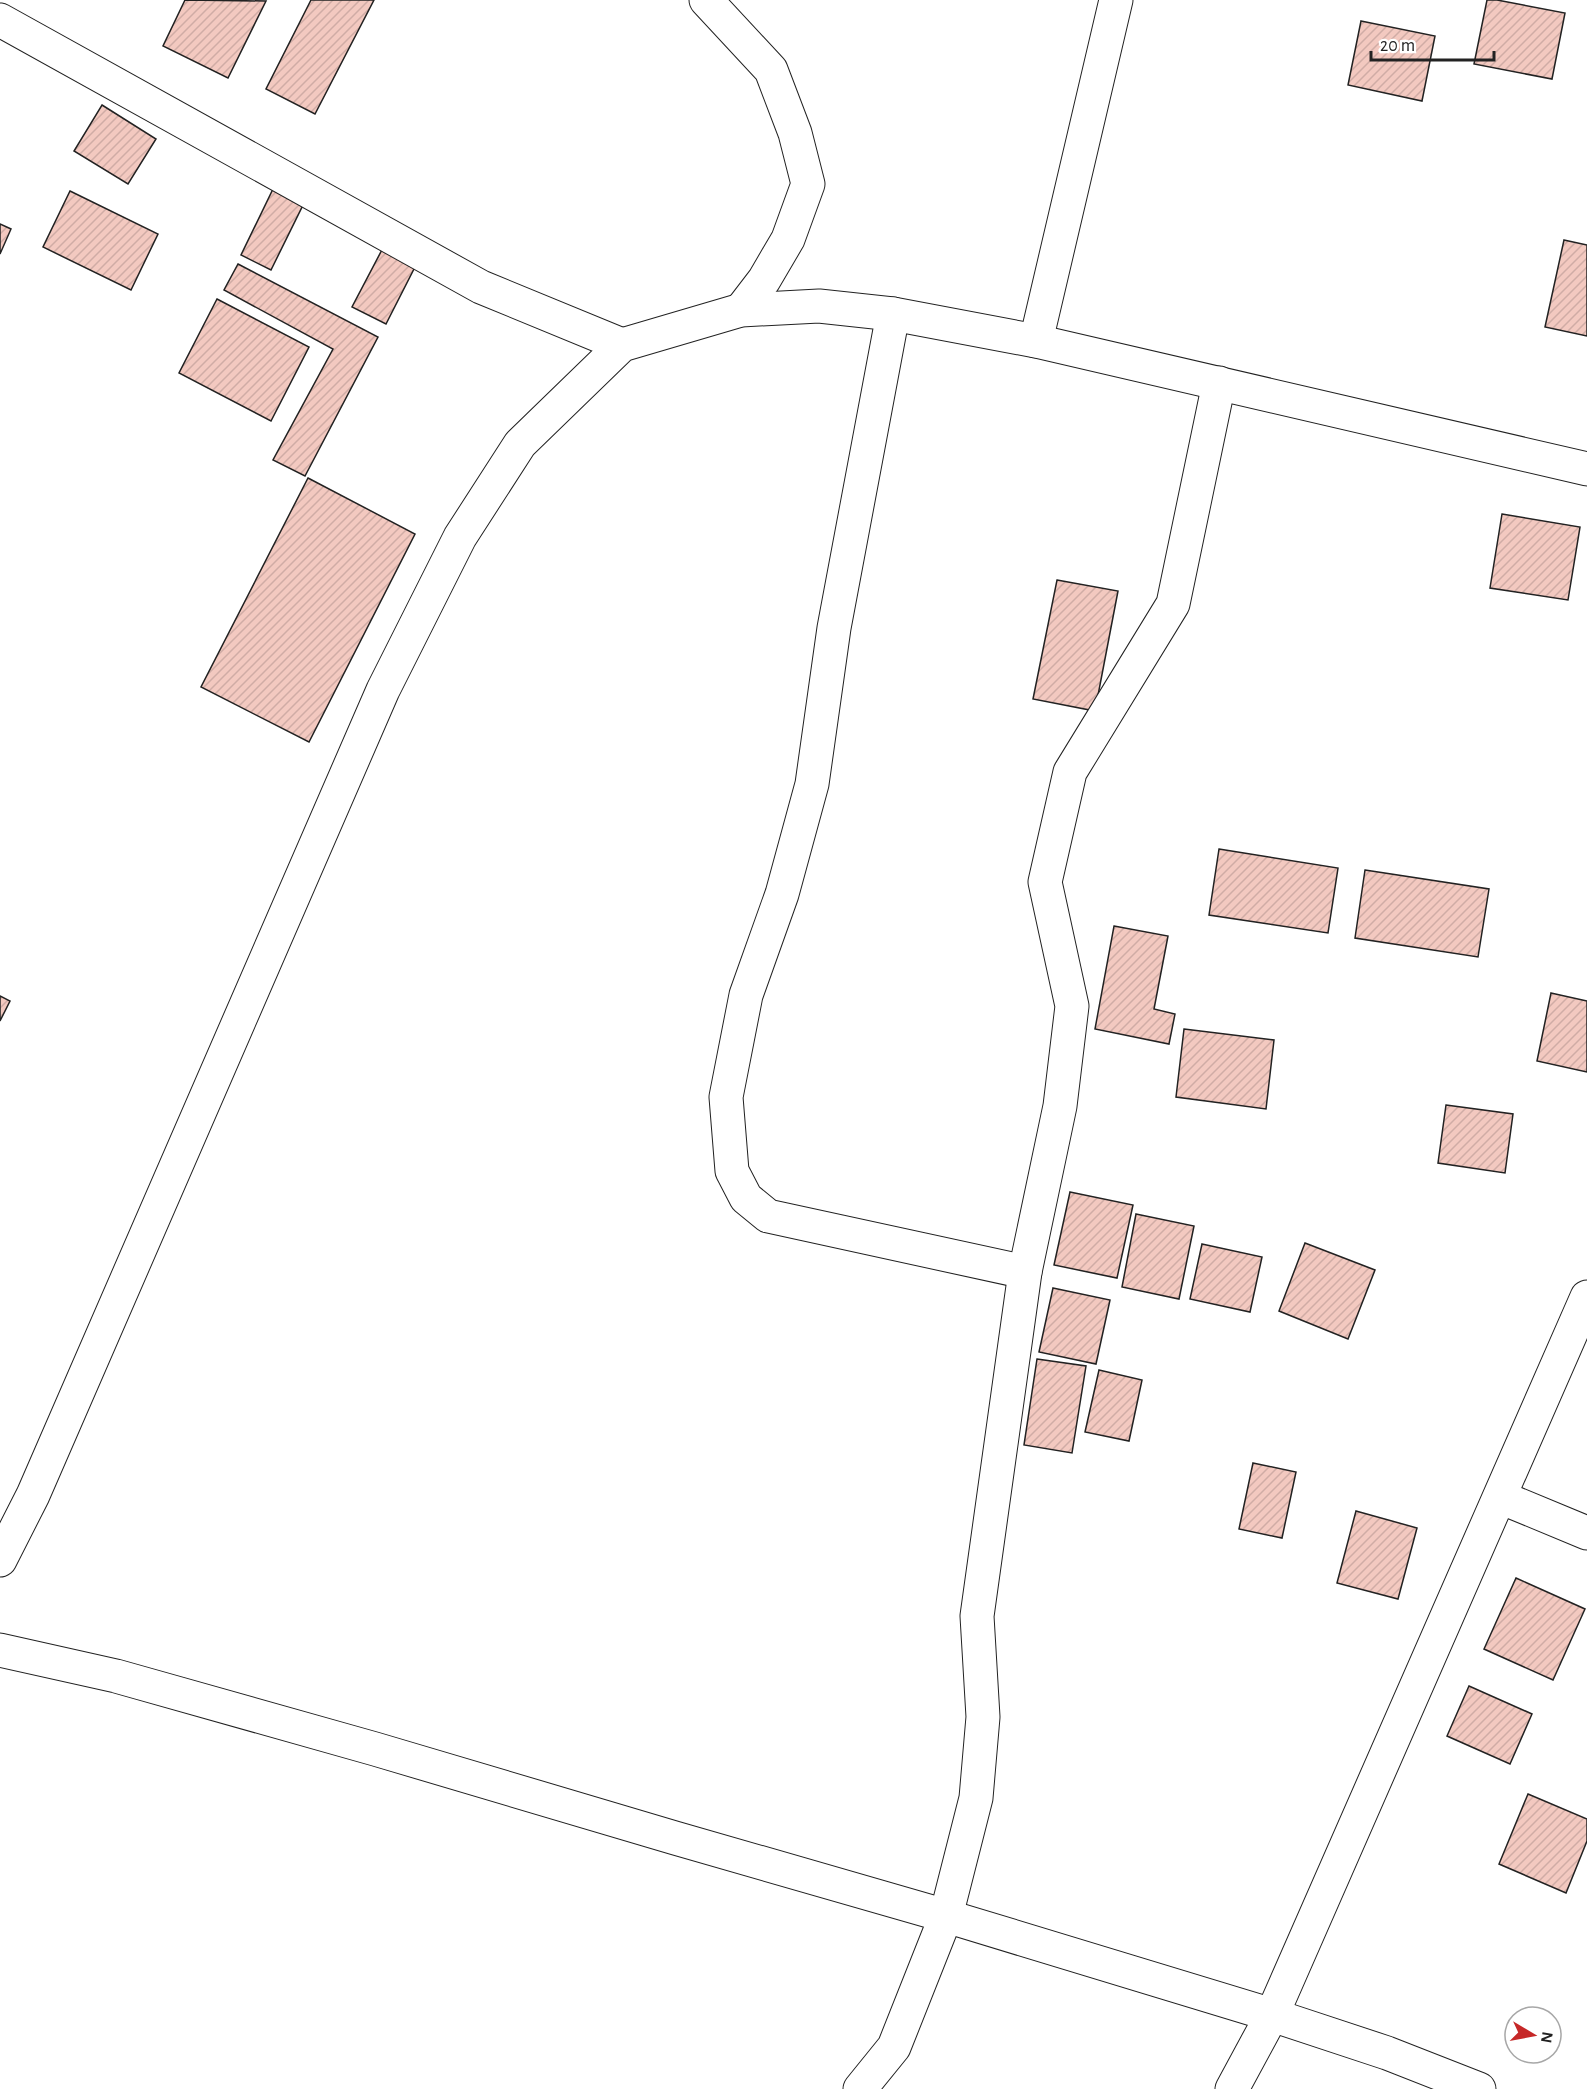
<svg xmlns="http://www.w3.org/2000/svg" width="1587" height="2089" font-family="'Alegreya Sans',sans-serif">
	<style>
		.building { fill: url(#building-hatch); stroke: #222; stroke-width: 1.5 }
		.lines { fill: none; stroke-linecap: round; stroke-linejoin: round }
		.street-casing { stroke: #222; stroke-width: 35 }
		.secondary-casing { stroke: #222; stroke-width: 35 }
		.street { stroke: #fff; stroke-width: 33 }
		.secondary { stroke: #fff; stroke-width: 33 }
	</style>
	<defs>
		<pattern id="building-hatch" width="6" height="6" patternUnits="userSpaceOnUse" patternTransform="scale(1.5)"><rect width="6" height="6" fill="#f3c9c0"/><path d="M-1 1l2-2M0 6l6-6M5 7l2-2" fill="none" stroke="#d0aca5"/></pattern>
	</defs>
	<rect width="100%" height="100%" fill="#fff"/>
	<g class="building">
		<polygon points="185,0 266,1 228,78 163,46"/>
		<polygon points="311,0 374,0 315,114 266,89"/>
		<polygon points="1487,0 1497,0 1565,13 1552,79 1474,64"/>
		<polygon points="1361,21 1435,36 1422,101 1348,85"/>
		<polygon points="102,105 156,139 128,184 74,151"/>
		<polygon points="273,189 304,203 271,270 241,255"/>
		<polygon points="70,191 158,234 131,290 43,247"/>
		<polygon points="0,224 11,229 0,254"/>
		<polygon points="1564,240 1587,245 1587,336 1545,327"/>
		<polygon points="385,244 418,261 386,324 352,307"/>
		<polygon points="238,264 378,337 305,476 273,460 333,349 224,290"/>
		<polygon points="217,299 309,347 271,421 179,373"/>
		<polygon points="308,478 415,534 309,742 201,687"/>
		<polygon points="1502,514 1580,527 1568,600 1490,588"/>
		<polygon points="1057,580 1118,591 1095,711 1033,699"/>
		<polygon points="1219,849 1338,868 1328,933 1209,915"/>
		<polygon points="1365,870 1489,889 1478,957 1355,938"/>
		<polygon points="1114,926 1168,936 1154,1009 1175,1014 1169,1044 1095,1029"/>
		<polygon points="1551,993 1587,1001 1587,1072 1537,1061"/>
		<polygon points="0,996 10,1001 0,1021"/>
		<polygon points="1184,1029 1274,1040 1266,1109 1176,1097"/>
		<polygon points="1446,1105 1513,1114 1505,1173 1438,1163"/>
		<polygon points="1070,1192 1133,1205 1117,1278 1054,1265"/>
		<polygon points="1136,1214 1194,1226 1179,1299 1122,1287"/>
		<polygon points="1305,1243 1375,1270 1348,1339 1279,1311"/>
		<polygon points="1202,1244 1262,1257 1250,1312 1190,1299"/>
		<polygon points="1053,1288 1110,1300 1096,1364 1039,1352"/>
		<polygon points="1037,1359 1086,1366 1072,1453 1024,1445"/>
		<polygon points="1099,1370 1142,1380 1129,1441 1085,1432"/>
		<polygon points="1253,1463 1296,1472 1282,1538 1239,1529"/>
		<polygon points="1356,1511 1417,1528 1398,1599 1337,1583"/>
		<polygon points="1516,1578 1585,1609 1553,1680 1484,1649"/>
		<polygon points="1469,1686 1532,1714 1510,1764 1447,1736"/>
		<polygon points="1528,1794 1587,1819 1587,1841 1566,1893 1499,1864"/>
	</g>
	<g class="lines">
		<defs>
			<g id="street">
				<polyline points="706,0 771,70 795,133 808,184 788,239 764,280 741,310"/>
				<polyline points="0,20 481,287 622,345"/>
				<polyline points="893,314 834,628 812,784 782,894 746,995 726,1097 732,1171 746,1198 768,1216 1025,1272"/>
				<polyline points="1036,341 1116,0"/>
				<polyline points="1500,1497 1587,1533"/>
				<polyline points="0,1650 116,1676 375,1749 675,1838 946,1916 1272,2015 1387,2053 1479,2089"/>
				<polyline points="860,2089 894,2047 946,1916 976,1798 983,1717 977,1616 1025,1272 1060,1106 1072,1006 1045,882 1070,772 1173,604 1219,383"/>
				<polyline points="1232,2089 1272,2015 1587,1297"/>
			</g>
			<polyline id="secondary" points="0,1560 33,1495 383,690 460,537 520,444 622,345 741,310 819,306 893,314 1036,341 1587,469"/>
		</defs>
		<use href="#street" class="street-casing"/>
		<use href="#secondary" class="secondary-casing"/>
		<use href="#street" class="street"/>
		<use href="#secondary" class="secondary"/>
	</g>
	<g transform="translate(1533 2035) rotate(100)"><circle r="28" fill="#ffffff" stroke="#a7a7a7" stroke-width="1.5"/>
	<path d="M0-4.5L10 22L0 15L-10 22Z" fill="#c62828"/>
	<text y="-9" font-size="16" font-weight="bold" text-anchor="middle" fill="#222222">N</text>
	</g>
	<path d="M1371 51v9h123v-9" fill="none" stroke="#222222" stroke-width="3"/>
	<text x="1380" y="51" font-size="18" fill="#222222" stroke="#ffffff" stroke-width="4.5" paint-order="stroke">20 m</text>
</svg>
